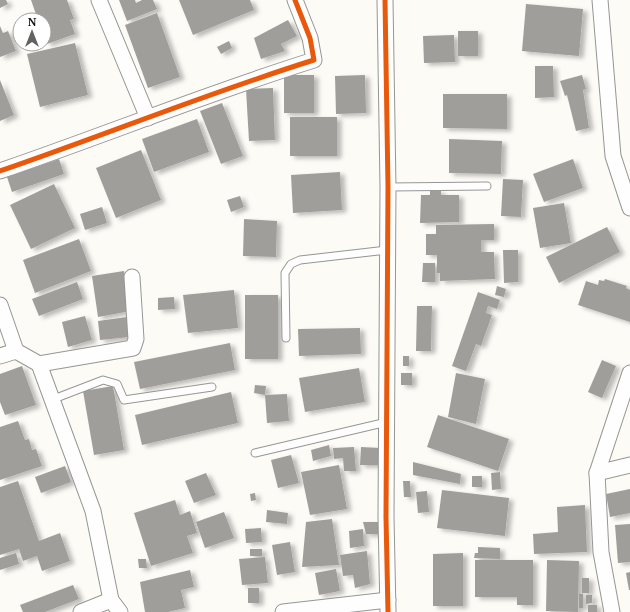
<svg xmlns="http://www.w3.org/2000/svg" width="630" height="612" font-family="'Noto Serif',serif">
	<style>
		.building { fill: #a09e9b; filter: url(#shadow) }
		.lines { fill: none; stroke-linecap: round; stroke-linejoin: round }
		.lane-casing { stroke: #969694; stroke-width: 9 }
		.street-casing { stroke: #969694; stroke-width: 17 }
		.lane { stroke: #fffefe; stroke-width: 7 }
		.street { stroke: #fffefe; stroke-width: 15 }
		.cycleway-casing { stroke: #fff; stroke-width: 8 }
		.cycleway { stroke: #e8590c; stroke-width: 5 }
	</style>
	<defs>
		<filter id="shadow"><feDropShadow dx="4.5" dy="2.5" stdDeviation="2" flood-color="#0004"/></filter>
	</defs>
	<rect width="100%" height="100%" fill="#fcfbf6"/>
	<g class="building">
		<polygon points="0,0 6,0 8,4 0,8"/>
		<polygon points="31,0 67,0 74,19 70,20 75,34 47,44 44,36 44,20 38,20"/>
		<polygon points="119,0 135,0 136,3 142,0 153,0 157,9 127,21"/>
		<polygon points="179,0 250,0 254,10 193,35"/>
		<polygon points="526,4 583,9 579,56 522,51"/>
		<polygon points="157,13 180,77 148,88 125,25"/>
		<polygon points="288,20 297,36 281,44 285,51 261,59 254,38"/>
		<polygon points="0,26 3,33 8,31 16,51 0,57"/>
		<rect x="458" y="31" width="20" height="25"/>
		<polygon points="454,35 455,62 424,63 423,36"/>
		<polygon points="229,41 232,48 221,54 217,47"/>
		<polygon points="75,43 88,95 40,107 27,54"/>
		<polygon points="535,66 553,66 554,97 535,98"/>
		<rect x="284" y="75" width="30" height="38"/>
		<polygon points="365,75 366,113 336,114 335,76"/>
		<polygon points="582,75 586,89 583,90 589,128 576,131 567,95 565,96 560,81"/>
		<polygon points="0,80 14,115 0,121"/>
		<polygon points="273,88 275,140 249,141 246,89"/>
		<polygon points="443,94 507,94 507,129 443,128"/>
		<polygon points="222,103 243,156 221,164 200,111"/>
		<rect x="290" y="117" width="47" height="39"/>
		<polygon points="197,119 209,152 154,172 142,139"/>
		<polygon points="449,139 502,141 501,174 449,173"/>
		<polygon points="141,150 161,200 116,218 96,168"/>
		<polygon points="59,159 64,174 12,192 7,177"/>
		<polygon points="573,159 583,188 544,202 533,174"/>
		<polygon points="340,172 342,210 293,213 291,175"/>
		<polygon points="503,179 523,180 521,217 501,216"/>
		<polygon points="54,184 75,228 31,249 10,205"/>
		<polygon points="430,191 441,191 441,195 459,195 459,222 420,223 421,195 430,195"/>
		<polygon points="240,196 244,207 231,212 227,200"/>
		<polygon points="564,203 571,243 540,248 533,208"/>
		<polygon points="102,207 107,223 85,230 80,214"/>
		<polygon points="244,219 277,221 276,257 243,256"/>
		<polygon points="494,224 494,240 481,240 481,252 494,252 495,279 440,281 440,273 437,273 437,255 426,255 426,234 436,234 436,225"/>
		<polygon points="607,227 620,252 559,283 546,257"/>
		<polygon points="79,239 91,271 35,293 23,260"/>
		<polygon points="503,250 518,250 518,282 504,283"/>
		<polygon points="423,263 435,263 435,282 422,282"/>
		<polygon points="124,271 131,311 98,317 92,276"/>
		<polygon points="605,279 627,286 626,288 630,290 630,322 578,305 586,281 598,285 599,280 604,281"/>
		<polygon points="77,282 83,299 39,316 32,299"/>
		<polygon points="497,286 506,289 504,297 495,295"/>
		<polygon points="234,290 238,328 188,333 183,295"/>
		<polygon points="478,292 500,300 497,309 488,306 486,313 492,315 481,346 476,344 466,371 452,366"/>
		<rect x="245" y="295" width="33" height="64"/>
		<polygon points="174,297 175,309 158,310 158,298"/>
		<polygon points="417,306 432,306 431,351 416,351"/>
		<polygon points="85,316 92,340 68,347 62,322"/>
		<polygon points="127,317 129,337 100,340 98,321"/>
		<polygon points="360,328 361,354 299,356 298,329"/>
		<polygon points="230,343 235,370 140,389 134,362"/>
		<rect x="403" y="356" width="6" height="10"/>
		<polygon points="602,360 616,366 602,398 588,392"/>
		<polygon points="22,366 36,405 5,415 0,402 0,374"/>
		<polygon points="359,368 365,402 305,412 299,378"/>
		<rect x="401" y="373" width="11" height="12"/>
		<polygon points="456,373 485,379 476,424 448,417"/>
		<polygon points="255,385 266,386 265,395 254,393"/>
		<polygon points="113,386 124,450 94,455 83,391"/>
		<polygon points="231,392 238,423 142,445 135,415"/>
		<polygon points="287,394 289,421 267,423 265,395"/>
		<polygon points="438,415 509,439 498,471 427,447"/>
		<polygon points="18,421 25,440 29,439 32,450 36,449 42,466 0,480 0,427"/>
		<polygon points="329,445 331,456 313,461 311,450"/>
		<polygon points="354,447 356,471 344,471 343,458 334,459 333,448"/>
		<polygon points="361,447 380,448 379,465 360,465"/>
		<polygon points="291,455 299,483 278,488 271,460"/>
		<polygon points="413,462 461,474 460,484 413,475"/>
		<polygon points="339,465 347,509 310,515 301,472"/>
		<polygon points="65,466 71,482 41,493 35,477"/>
		<polygon points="500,472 501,489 492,490 491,473"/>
		<polygon points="206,473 216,495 194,503 185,481"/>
		<rect x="472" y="476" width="10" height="11"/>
		<polygon points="18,481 39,541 60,533 70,561 42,571 37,556 23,561 19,549 0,555 0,487"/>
		<polygon points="403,481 410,481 411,497 404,497"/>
		<polygon points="630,489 630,513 610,517 606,494"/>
		<polygon points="442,490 509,498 505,536 437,528"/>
		<polygon points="427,491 429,512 418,513 416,492"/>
		<polygon points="255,493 256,500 251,501 250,494"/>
		<polygon points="175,500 180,515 190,511 197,533 187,536 193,553 151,566 134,513"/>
		<polygon points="585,505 587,552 534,554 533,534 558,532 557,507"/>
		<polygon points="267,510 288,513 287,524 266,522"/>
		<polygon points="224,512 234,538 205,548 196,522"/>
		<polygon points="332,519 339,565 302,567 306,522"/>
		<polygon points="363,522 383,522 382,534 366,534"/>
		<polygon points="630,524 630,562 618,563 615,525"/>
		<polygon points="261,528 262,542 246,543 245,529"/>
		<polygon points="363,529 364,546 350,548 349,531"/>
		<polygon points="290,542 295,572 277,575 272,545"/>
		<polygon points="478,547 500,548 500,559 474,558 475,553 478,553"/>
		<rect x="250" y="549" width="12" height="7"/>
		<polygon points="367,551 370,584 355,588 353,575 343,576 340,555"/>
		<polygon points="16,553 19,564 0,570 0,558"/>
		<polygon points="463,553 463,606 433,606 433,554"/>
		<polygon points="265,557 268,583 242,585 239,559"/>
		<polygon points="138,559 146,559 147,568 139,568"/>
		<polygon points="475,560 533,560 533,605 517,605 517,597 475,597"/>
		<polygon points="547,560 579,561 578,612 546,611"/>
		<polygon points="336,569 340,591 319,595 315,573"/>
		<polygon points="190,570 194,587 181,590 185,608 168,612 145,612 140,582"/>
		<polygon points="630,572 630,590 629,590 626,573"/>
		<rect x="582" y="578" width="7" height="15"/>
		<polygon points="73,585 79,599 45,612 23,612 20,605"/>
		<rect x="248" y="588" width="11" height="15"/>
		<rect x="579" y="594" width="4" height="14"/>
		<polygon points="586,595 592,595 592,603 586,604"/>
		<rect x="588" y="605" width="9" height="7"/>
	</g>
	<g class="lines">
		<defs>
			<g id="lane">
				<polyline points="388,187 487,186"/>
				<polyline points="286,338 285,273 291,264 300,260 387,250"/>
				<polyline points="51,400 103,380 117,384 124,400 212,387"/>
				<polyline points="255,453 387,422"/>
			</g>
			<g id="street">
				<polyline points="99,0 148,118"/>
				<polyline points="385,0 388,187 386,517 388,612"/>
				<polyline points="600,0 613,156 630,208"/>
				<path d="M0,171C105,135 208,93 314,60L310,38L295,0"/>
				<polyline points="0,305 16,351 39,364 93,511 111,600 120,612"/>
				<polyline points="0,356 16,351"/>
				<polyline points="39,364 133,348 136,339 132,277"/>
				<polyline points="597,473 630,465"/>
				<polyline points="81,612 111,600"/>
				<polyline points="283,612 388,600"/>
				<polyline points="612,612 601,552 597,473 630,373"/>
			</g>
		</defs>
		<use href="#lane" class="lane-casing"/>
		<use href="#street" class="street-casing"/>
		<use href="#lane" class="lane"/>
		<use href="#street" class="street"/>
		<defs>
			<g id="cycleway">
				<polyline points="385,0 388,187 386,517 388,612"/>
				<path d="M0,171C105,135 208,93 314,60L310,38L295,0"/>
			</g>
		</defs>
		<use href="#cycleway" class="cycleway-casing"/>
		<use href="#cycleway" class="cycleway"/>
	</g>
	<g transform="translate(32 32)"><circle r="19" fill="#ffffff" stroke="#9f9f9f"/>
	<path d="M0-3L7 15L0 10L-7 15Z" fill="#636260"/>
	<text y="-6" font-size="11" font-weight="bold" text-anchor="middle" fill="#101010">N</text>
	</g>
</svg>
